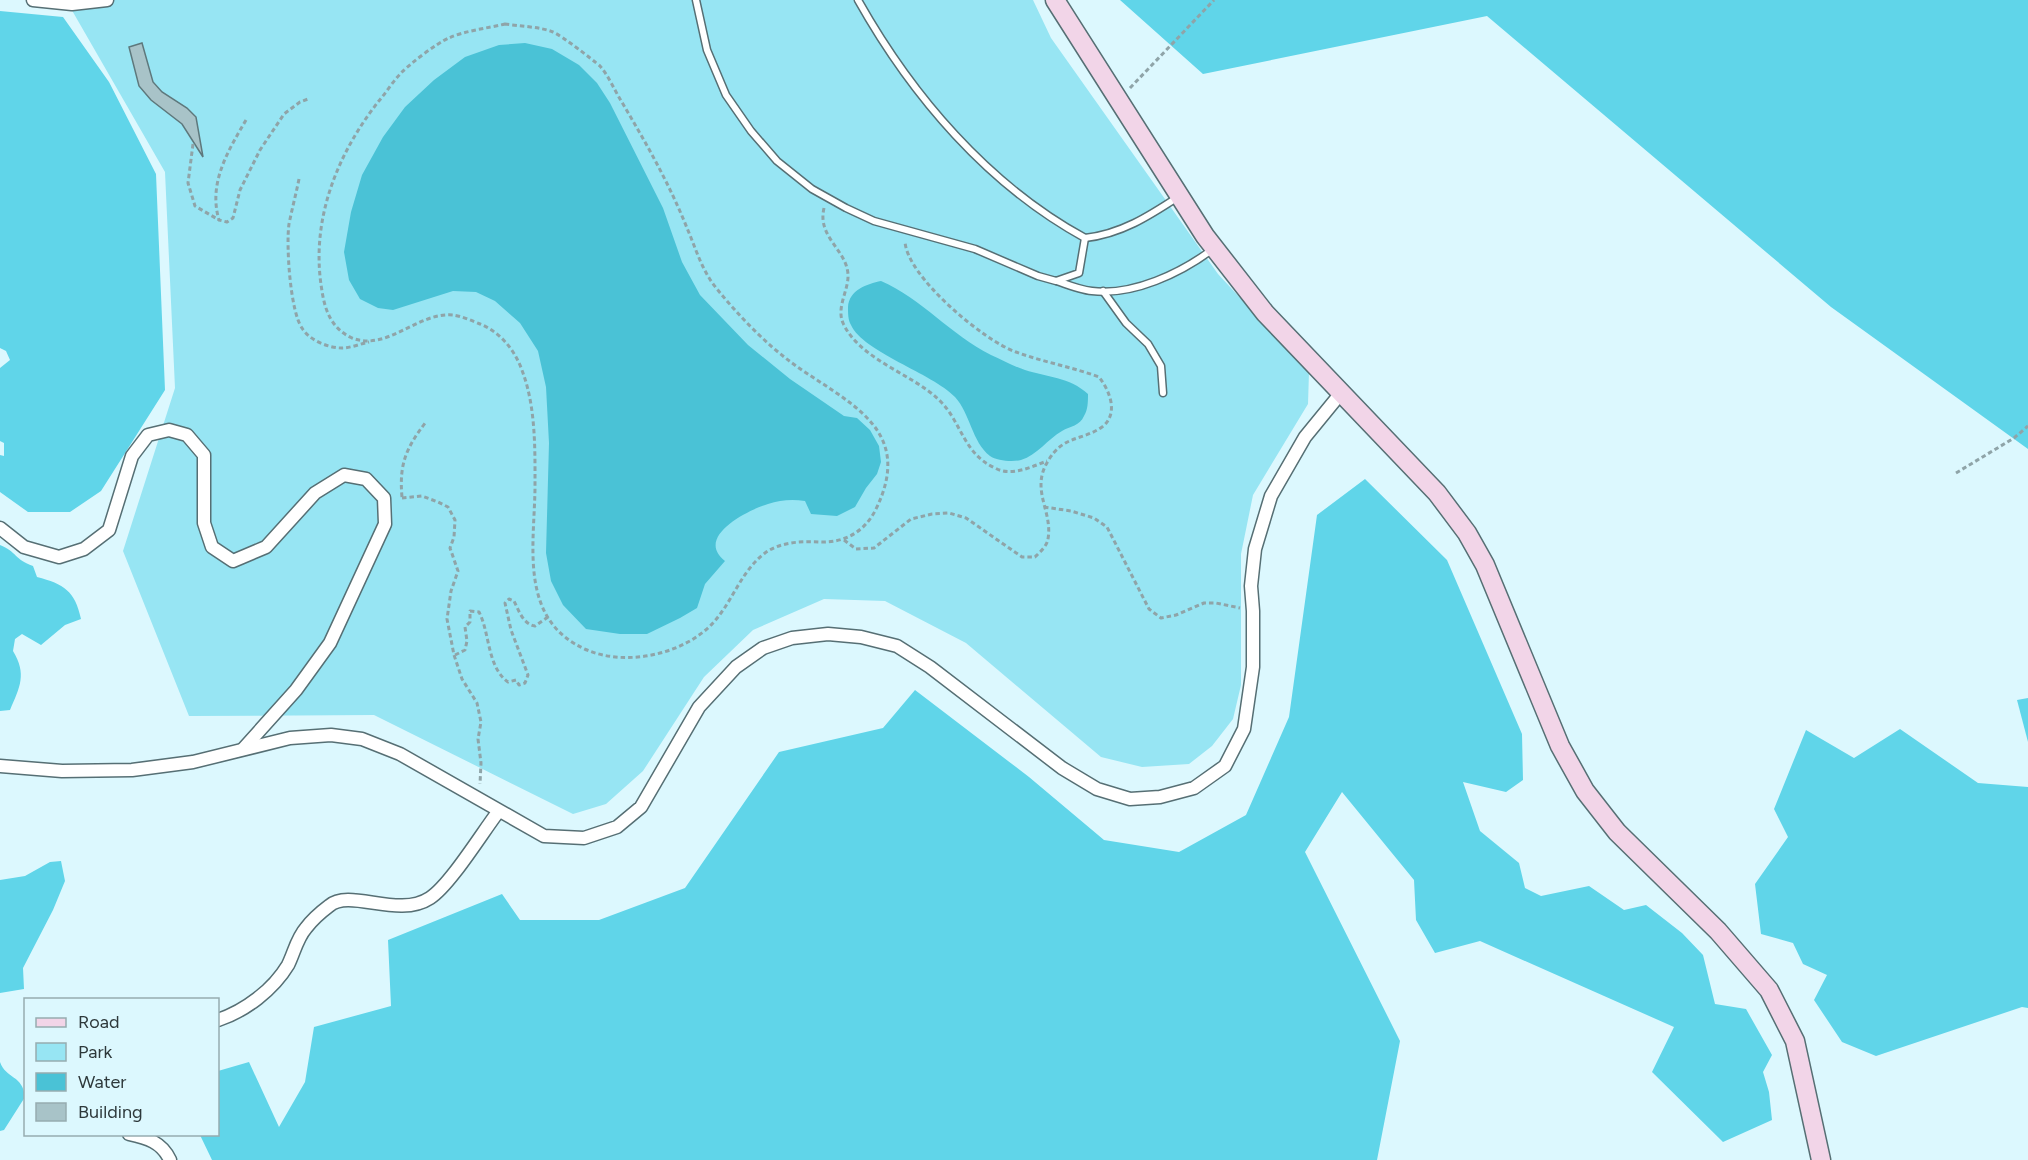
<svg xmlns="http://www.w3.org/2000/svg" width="2028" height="1160" font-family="Figtree,sans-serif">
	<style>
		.green { fill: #97e5f3 }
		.forest { fill: #60d5e9 }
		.water { fill: #4ac2d6 }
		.building { fill: #a8c3c8; stroke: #5e787c; stroke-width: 1.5 }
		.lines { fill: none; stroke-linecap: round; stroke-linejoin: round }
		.lane-casing { stroke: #566f74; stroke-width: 9 }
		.street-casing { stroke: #566f74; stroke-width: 15 }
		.secondary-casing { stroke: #566f74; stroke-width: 21 }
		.path { stroke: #8fa4a8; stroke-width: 3; stroke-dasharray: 4.5 3; stroke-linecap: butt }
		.lane { stroke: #fff; stroke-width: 6 }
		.street { stroke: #fff; stroke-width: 12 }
		.secondary { stroke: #f2d5e8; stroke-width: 18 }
	</style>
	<rect width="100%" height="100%" fill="#dcf8fe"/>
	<polygon class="green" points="66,0 1033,0 1051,38 1218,274 1309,372 1308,404 1253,495 1241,554 1241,685 1233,719 1212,746 1189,764 1142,767 1101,757 966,643 885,601 824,599 753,630 704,677 643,771 606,804 573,814 374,715 189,716 123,551 175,388 165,172"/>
	<g class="forest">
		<polygon points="1120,0 2028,0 2028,449 1831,307 1487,16 1203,74"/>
		<polygon points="0,11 63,17 109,82 156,174 165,390 101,491 70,512 28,512 0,492 0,455 4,456 4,443 0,441 0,368 10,360 6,351 0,348"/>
		<polygon points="1365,479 1447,560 1522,734 1523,780 1506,792 1463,782 1480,831 1519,863 1525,888 1541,896 1589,886 1624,910 1646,905 1682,933 1703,955 1715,1004 1746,1009 1772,1055 1763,1072 1769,1092 1772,1120 1723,1142 1652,1072 1674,1027 1480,941 1435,953 1416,920 1414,880 1342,792 1305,852 1400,1041 1377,1160 212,1160 200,1135 218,1134 218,1071 249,1062 279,1127 305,1082 314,1027 391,1006 388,940 502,894 520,920 599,920 685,888 779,752 883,728 915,690 1029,777 1104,840 1179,852 1246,815 1289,717 1317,515"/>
		<path d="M0,545C16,551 15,560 33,566L37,577C64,584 75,591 81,619L65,625L41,645L22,634L15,639L13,651C27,674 20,687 10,710L0,711Z"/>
		<polygon points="2028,698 2028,742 2017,700"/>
		<polygon points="1900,729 1978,783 2028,787 2028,1008 2022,1007 1876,1056 1842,1042 1814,1000 1827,975 1803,964 1793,943 1761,934 1755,884 1788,837 1774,809 1806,730 1854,758"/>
		<polygon points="61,861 65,881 53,910 23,968 24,989 0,993 0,880 25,876 50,862"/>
		<path d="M0,1062C6,1079 23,1075 25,1097L4,1130L0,1131Z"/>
	</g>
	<g class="water">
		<path d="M525,43L552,49L579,65L597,83L610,103L663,208L682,262L700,295L748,345L790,379L844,416L857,418L870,430L879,446L881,462L877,474L866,488L855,507L837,516L811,514L805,501C792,499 780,500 768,504C748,510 694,537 725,561L705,584L697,608L680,618L647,634H620L586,629L563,605L551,581L546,553L549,443L546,387L538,351L520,323L495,301L476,292L453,291L393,310L378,308L360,299L349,280L344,252L351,212L362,175L383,137L405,107L434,80L465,57L499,45Z"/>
		<path d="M881,281C922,299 951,335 991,355C1002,360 1013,366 1025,370C1046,377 1070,377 1088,394C1088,401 1088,410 1084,416C1080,426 1070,426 1062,431C1048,439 1037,455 1021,460C1013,462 997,461 990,456C972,442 970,413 955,397C932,373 863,352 851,325C848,320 848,313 848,307C849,290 867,284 881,281Z"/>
	</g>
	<polygon class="building" points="142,43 153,82 162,92 187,108 196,117 203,157 182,124 151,100 139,86 129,47"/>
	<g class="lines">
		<defs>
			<g id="lane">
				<path d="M696,0L707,50L726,95L751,131L777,161L812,189L846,208L874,221L975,249L1038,276L1056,281L1079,273L1085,238C988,185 912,96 858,0"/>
				<path d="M1085,238C1121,234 1149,216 1178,197"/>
				<path d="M1057,281C1068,285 1081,290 1092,291C1133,296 1181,273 1213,249"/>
				<polyline points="1103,291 1126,323 1148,344 1161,366 1163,393"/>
			</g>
			<g id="street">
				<polyline points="33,0 72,4 107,0"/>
				<polyline points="0,528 24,547 59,557 84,549 109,530 132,456 148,435 169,430 187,435 204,455 204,523 212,547 233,561 266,547 315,493 344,475 366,479 384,498 385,524 330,643 296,690 244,748"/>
				<polyline points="0,766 62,771 132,770 193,762 290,738 331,735 362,739 400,754 544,836 584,838 617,827 641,807 699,707 736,667 763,648 792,638 828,634 861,637 897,646 930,667 1062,768 1097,789 1130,799 1160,797 1194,788 1225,766 1244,729 1253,667 1253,611 1251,586 1255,549 1271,496 1305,437 1341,393"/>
				<path d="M218,1020C245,1011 273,990 288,965C294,953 297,938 306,928C312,920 321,912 329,906C350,888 398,919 430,898C450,885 482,833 498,812"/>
				<path d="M129,1134C147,1138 162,1142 170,1160"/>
			</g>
			<polyline id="secondary" points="1055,0 1205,236 1265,313 1437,493 1467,533 1485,565 1560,746 1585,791 1617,832 1718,931 1769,990 1795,1041 1821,1160"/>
		</defs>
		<use href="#lane" class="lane-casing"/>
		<use href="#street" class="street-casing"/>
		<use href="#secondary" class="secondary-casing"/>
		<g class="path">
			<path d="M505,24C519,26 541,27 553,32C561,35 593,60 600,66C608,75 614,89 620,99C645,141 669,183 687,228C696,249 702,271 717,289C738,315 765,343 792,363C847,403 917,428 875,511C864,532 844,543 820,542C801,541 780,542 765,553C741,571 733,601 713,623C684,654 627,667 587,650C519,621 534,548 535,489C535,451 536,409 523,373C516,352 502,333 480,324C473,321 461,316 453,315C417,312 387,352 352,338C332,329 325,311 322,291C310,222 336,156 378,102C386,93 393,81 402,72C410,64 438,42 449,38C464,31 488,28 505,24Z"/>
			<polyline points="1130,88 1214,0"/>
			<path d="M246,120C228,151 208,183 219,220L227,222L233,218L240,190L260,150L284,114L300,102L308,99"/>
			<polyline points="193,144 188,183 195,206 219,220"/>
			<path d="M299,179C296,194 292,209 289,224C286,244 290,311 302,328C309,340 328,348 342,348C350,348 360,344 369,342"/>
			<path d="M824,208C817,237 846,249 848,274C849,290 836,307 843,323C859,359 912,374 938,399C962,421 962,453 995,468C1011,477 1031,467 1047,461"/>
			<polyline points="1956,473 2014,438 2028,426"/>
			<path d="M402,497C399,464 406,448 426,422"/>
			<polyline points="402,498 422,496 438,502 448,507 455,520 454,537 450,548 458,571 451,591 447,619 454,655 462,679 477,703 481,722 478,739 481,763 480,784"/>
			<polyline points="1044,507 1071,511 1094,518 1107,527 1149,609 1161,618 1176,615 1204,603 1216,603 1240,608"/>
			<path d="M844,540L856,549L874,548L911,519L932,514L949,513L966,518L1022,557H1035C1040,552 1047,546 1048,539C1053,511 1030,490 1048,461C1063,435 1082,441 1102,427C1119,414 1110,391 1099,377C1072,367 1043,362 1016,352C984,341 906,276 905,241"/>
			<path d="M455,655L465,650L467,641L465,627L470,622V611L479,612C490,633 487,667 508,682L516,680L519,685L525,683L528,675L511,630L505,603L509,599L514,601C519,611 523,624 535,626L548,617"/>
		</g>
		<use href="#lane" class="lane"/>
		<use href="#street" class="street"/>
		<use href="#secondary" class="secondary"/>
	</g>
	<rect x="24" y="998" width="195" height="138" fill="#dcf8fe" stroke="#96acb0" stroke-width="1.5"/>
	<rect x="36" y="1018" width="30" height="9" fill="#f2d5e8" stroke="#96acb0" stroke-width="1.5"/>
	<text x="78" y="1028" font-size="18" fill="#2e393b">Road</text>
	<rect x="36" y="1043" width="30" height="18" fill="#97e5f3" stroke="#96acb0" stroke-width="1.5"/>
	<text x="78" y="1058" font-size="18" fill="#2e393b">Park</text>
	<rect x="36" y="1073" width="30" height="18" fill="#4ac2d6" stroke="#96acb0" stroke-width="1.5"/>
	<text x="78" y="1088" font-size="18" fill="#2e393b">Water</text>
	<rect x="36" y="1103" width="30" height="18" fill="#a8c3c8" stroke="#96acb0" stroke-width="1.5"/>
	<text x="78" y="1118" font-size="18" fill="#2e393b">Building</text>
</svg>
